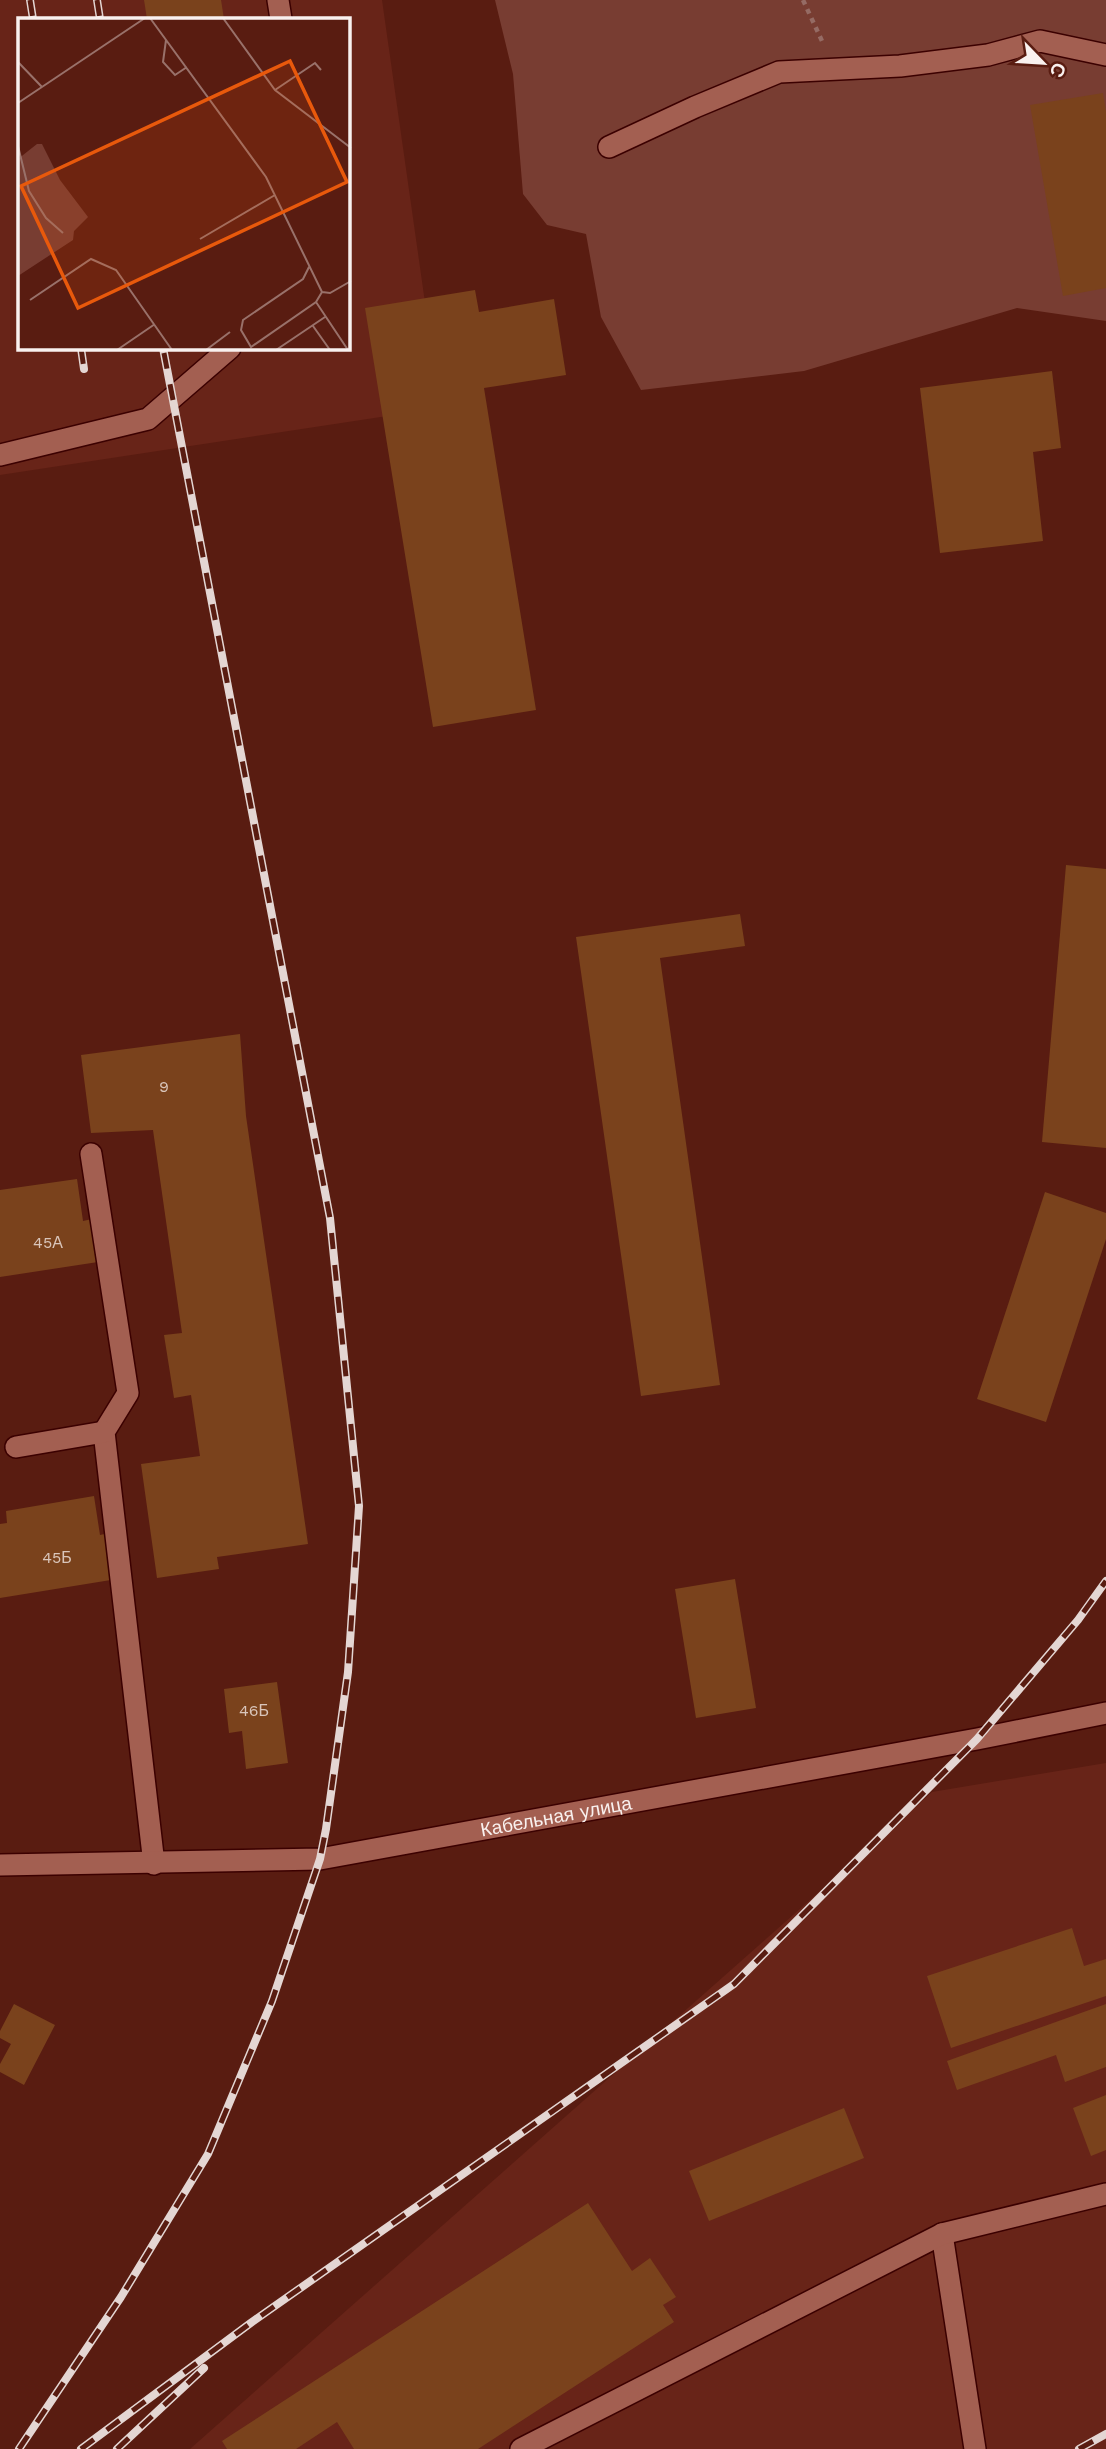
<svg xmlns="http://www.w3.org/2000/svg" width="1106" height="2449" font-family="'Work Sans',sans-serif">
	<style>
		.built { fill: #682418; fill-rule: evenodd }
		.green { fill: #783d32 }
		.building { fill: #7a421c }
		.lines { fill: none; stroke-linecap: round; stroke-linejoin: round }
		.minor-casing { stroke: #3b0000; stroke-width: 24 }
		.path { stroke: #956b64; stroke-width: 4.5; stroke-dasharray: 5 5; stroke-linecap: butt }
		.minor { stroke: #a35f51; stroke-width: 21 }
		.rail-casing { stroke: #e4d6d3; stroke-width: 8 }
		.rail { stroke: #591c11; stroke-width: 5; stroke-dasharray: 16; stroke-linecap: butt }
		.labels { text-anchor: middle; stroke-width: 6; stroke-linejoin: round; paint-order: stroke }
		.number-label { font-size: 16px; fill: #d9c5ba }
		.street-label { font-size: 19px; fill: #f9f1ef; stroke: #591c11 }
		.inset-road { fill: none; stroke: #99716a; stroke-width: 2 }
		.view { fill: #e8590c; fill-opacity: 0.15; stroke: #e8590c; stroke-width: 3.5 }
		.inset-edge { fill: none; stroke: #f9f1ef; stroke-width: 3.5 }
	</style>
	<rect width="100%" height="100%" fill="#591c11"/>
	<g class="built">
		<path d="M0,0H382L440,408L0,475ZM19,19H348V348H19Z"/>
		<polygon points="1106,1763 1106,2449 190,2449 932,1792"/>
	</g>
	<polygon class="green" points="495,0 1106,0 1106,321 1017,308 804,371 641,390 601,317 586,234 547,225 523,194 513,74"/>
	<g class="building">
		<polygon points="144,0 221,0 224,19 147,19"/>
		<polygon points="1103,93 1106,112 1106,288 1063,296 1030,105"/>
		<polygon points="475,290 479,312 554,299 566,375 484,388 536,710 433,727 365,308"/>
		<polygon points="1052,371 1061,448 1033,452 1043,541 940,553 920,388"/>
		<polygon points="1066,865 1106,869 1106,1148 1042,1142"/>
		<polygon points="740,914 745,946 660,958 720,1385 641,1396 576,937"/>
		<polygon points="240,1034 246,1116 308,1544 217,1557 219,1569 157,1578 141,1464 200,1456 191,1395 174,1398 164,1335 182,1333 153,1130 91,1133 81,1055"/>
		<polygon points="77,1179 83,1221 92,1219 98,1262 0,1277 0,1190"/>
		<polygon points="1045,1192 1106,1213 1106,1239 1046,1422 977,1399"/>
		<polygon points="94,1496 100,1535 109,1533 117,1579 0,1598 0,1524 7,1523 6,1511"/>
		<polygon points="735,1579 756,1708 696,1718 675,1589"/>
		<polygon points="277,1682 288,1763 246,1769 242,1731 229,1733 224,1689"/>
		<polygon points="1072,1928 1084,1966 1106,1959 1106,1996 951,2048 927,1976"/>
		<polygon points="14,2004 55,2025 24,2085 0,2072 0,2064 11,2044 0,2038 0,2031"/>
		<polygon points="1106,2004 1106,2067 1065,2082 1056,2055 957,2090 947,2061"/>
		<polygon points="1106,2095 1106,2150 1091,2156 1073,2108"/>
		<polygon points="844,2108 864,2158 709,2221 689,2171"/>
		<polygon points="588,2203 632,2271 650,2258 676,2297 663,2305 674,2322 478,2449 354,2449 337,2422 296,2449 227,2449 222,2441"/>
	</g>
	<g class="lines">
		<defs>
			<g id="minor">
				<polyline points="278,0 281,19"/>
				<polyline points="609,147 695,107 779,72 900,66 988,55 1040,41 1106,55"/>
				<polyline points="0,455 148,419 230,348"/>
				<polyline points="91,1154 128,1393 104,1432 154,1864"/>
				<polyline points="16,1447 104,1432"/>
				<path id="s1" d="M0,1865L320,1859L977,1739L1106,1713"/>
				<polyline points="942,2234 975,2449"/>
				<polyline points="521,2449 942,2234 1106,2194"/>
			</g>
		</defs>
		<use href="#minor" class="minor-casing"/>
		<polyline class="path" points="803,0 822,41"/>
		<use href="#minor" class="minor"/>
		<defs>
			<g id="rail">
				<polyline points="30,0 33,19"/>
				<polyline points="97,0 100,19"/>
				<polyline points="81,348 84,369"/>
				<polyline points="19,2449 121,2297 208,2154 272,2001 320,1859 326,1829 348,1672 359,1506 330,1218 163,348"/>
				<polyline points="81,2449 252,2322 734,1984 977,1739 1078,1620 1106,1581"/>
				<polyline points="117,2449 204,2368"/>
				<polyline points="1079,2449 1106,2434"/>
			</g>
		</defs>
		<use href="#rail" class="rail-casing"/>
		<use href="#rail" class="rail"/>
	</g>
	<g class="labels">
		<g class="number-label">
			<text x="164" y="1092">9</text>
			<text x="48" y="1248">45А</text>
			<text x="57" y="1563">45Б</text>
			<text x="254" y="1716">46Б</text>
		</g>
		<g class="street-label">
			<text dy="7" stroke="none"><textPath href="#s1" startOffset="560">Кабельная улица</textPath></text>
		</g>
	</g>
	<g transform="translate(18 18)">
		<rect width="332" height="332" fill="#591c11"/>
		<path d="M19,126H24L42,162L70,199L56,213L55,222L0,258V141Z" fill="#783d32"/>
		<path class="inset-road" d="M132,0L248,159L304,274L298,284L233,329L223,312L225,302L285,261L291,249M205,0L257,72L333,130M148,22L145,44L157,57L169,49M0,44L24,69M257,72L297,45L303,52M0,85L127,0M0,128L11,173L28,200L45,215M182,221L257,177M304,274L312,275L333,263M12,282L73,241L98,252L154,332M298,284L330,332M295,308L312,332M99,332L137,306M188,332L212,314M258,332L307,299"/>
		<path class="view" d="M272,43L329,164L60,290L3,168Z"/>
		<rect width="332" height="332" class="inset-edge"/>
	</g>
	<g transform="translate(1043 63) rotate(115)" stroke="#591c11" stroke-width="5" paint-order="stroke">
	<path d="M0-5L12 26L0 18L-12 26Z" fill="#f9f1ef"/>
	<text y="-10" font-size="19" font-weight="bold" text-anchor="middle" fill="#f9f1ef">С</text>
	</g>
</svg>
